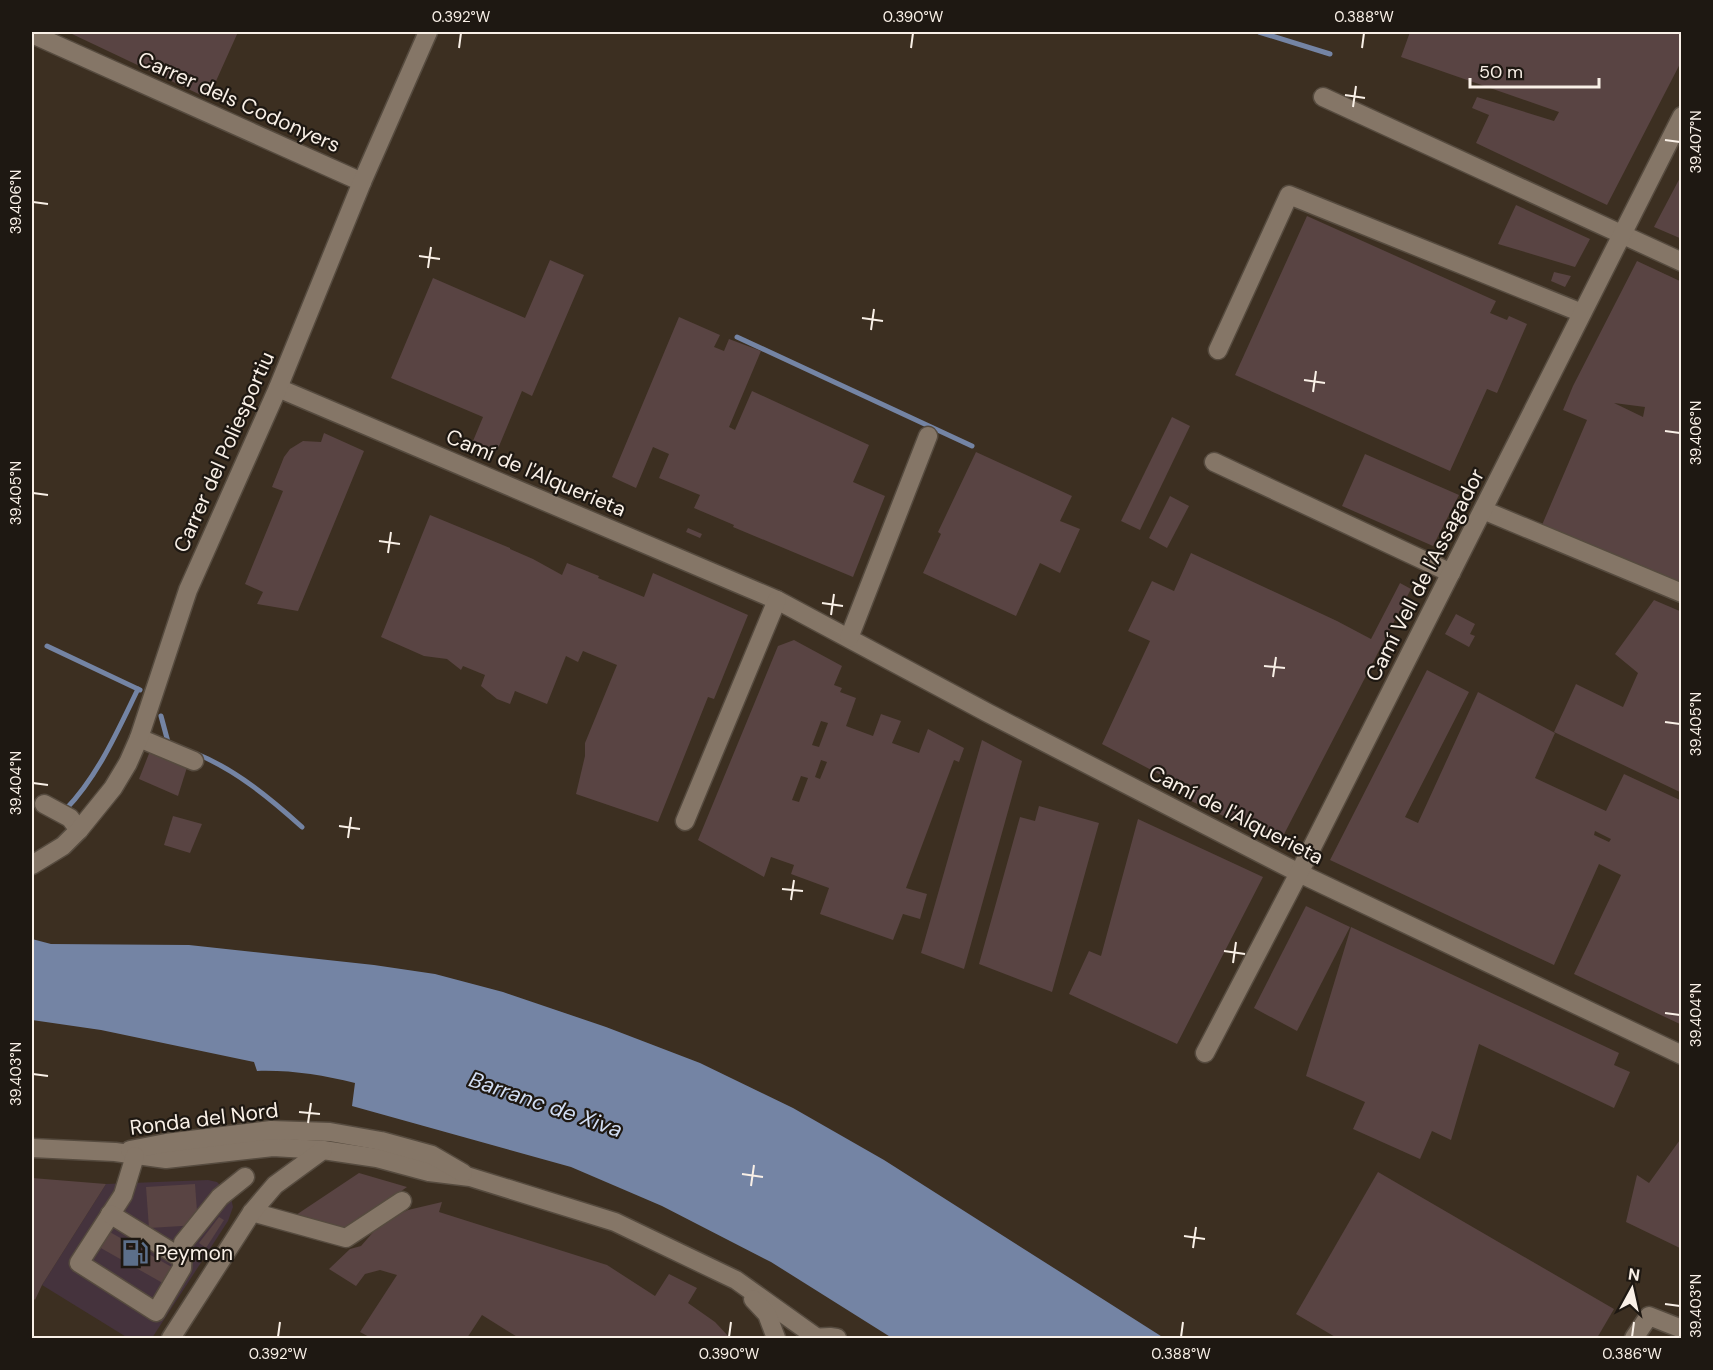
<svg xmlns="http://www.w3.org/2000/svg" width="1713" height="1370" font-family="'DM Sans',sans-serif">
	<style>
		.commercial { fill: #45333d }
		.water { fill: #7484a4 }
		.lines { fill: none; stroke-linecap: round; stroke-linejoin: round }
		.stream { stroke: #7484a4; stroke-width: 5 }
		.building { fill: #594443; fill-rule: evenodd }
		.minor-casing { stroke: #564b3f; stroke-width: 21 }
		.minor { stroke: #857667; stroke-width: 18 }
		.ticks { fill: none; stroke: #f9f0e7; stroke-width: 2 }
		.labels { text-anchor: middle; stroke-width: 4.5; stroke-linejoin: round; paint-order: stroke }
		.street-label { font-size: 21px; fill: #f9f0e7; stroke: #1e1812 }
		.poi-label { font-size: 21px; fill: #f9f0e7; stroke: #1e1812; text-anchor: start }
		.water-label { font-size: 22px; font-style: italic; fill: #d2def4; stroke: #1e1812 }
		.neatline { fill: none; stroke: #f9f0e7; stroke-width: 2 }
		.ticks-label { font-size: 15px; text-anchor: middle; fill: #f9f0e7 }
	</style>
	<rect width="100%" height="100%" fill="#3c2f21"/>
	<polygon class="commercial" points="208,1180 217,1182 224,1189 231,1198 233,1207 228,1221 152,1338 128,1338 42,1285 106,1184"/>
	<path class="water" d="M32,939L51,944L189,945L374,965L435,974L503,992L606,1027L700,1063L793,1108L884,1160L1164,1338H892L771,1262L662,1206L571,1167L352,1106L355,1083C322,1075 291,1070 257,1071L254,1062L101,1030L32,1020Z"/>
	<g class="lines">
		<g class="stream">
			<polyline points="1259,32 1330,54"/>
			<polyline points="737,337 972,446"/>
			<polyline points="47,646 140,690"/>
			<polyline points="161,716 168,742 172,744"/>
			<path d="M197,754C236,770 271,799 302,827"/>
			<path d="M66,809C98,776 118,730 138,689"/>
		</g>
	</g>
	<g class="building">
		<polygon points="73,32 238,32 212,90 209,88 205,97 72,34"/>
		<polygon points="1410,32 1682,32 1682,60 1607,205 1476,143 1489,115 1472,108 1477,97 1554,121 1559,112 1401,57"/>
		<polygon points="1682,174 1682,239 1654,227"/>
		<polygon points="1516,205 1590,239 1575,267 1498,244"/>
		<polygon points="1307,216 1496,301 1490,313 1507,320 1509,316 1527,324 1497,393 1487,389 1450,471 1235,375"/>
		<polygon points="550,260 584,275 532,396 522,391 497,451 473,441 483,417 391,378 433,278 525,318"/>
		<path d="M1637,261L1682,282V584L1542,525L1587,420L1563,410L1573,386ZM1614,403L1645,407L1643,417Z"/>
		<polygon points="1554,272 1571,276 1565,287 1551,281"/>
		<polygon points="679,317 720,335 714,347 724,351 729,339 761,351 729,427 735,430 752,391 869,445 853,482 885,496 853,577 733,527 734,525 694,508 700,495 659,478 669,454 653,447 636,488 612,477"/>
		<polygon points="1172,417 1190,426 1140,530 1121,521"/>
		<polygon points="324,433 364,451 298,611 257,604 263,592 245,584 283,491 272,487 284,457 290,449 303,441 321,442"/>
		<polygon points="976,452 1072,496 1060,521 1080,529 1060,573 1040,563 1016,616 923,573 941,534 938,532"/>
		<polygon points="1365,454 1459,495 1433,546 1342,506"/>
		<polygon points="1170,496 1189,506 1167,548 1149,538"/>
		<polygon points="430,515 510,548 510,549 533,559 562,575 567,563 599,576 598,578 644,597 653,573 748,615 714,699 708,697 658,822 576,794 585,756 585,743 617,665 583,651 578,662 566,656 547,704 515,691 510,704 497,699 481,686 485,675 463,666 461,670 447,659 424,656 381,637"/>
		<polygon points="688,528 702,534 700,538 686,532"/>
		<polygon points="1191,553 1337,621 1371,639 1400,583 1411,589 1280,842 1191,801 1195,793 1102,744 1150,641 1128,631 1152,581 1174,591"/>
		<polygon points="1654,600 1682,612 1682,793 1554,732 1576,684 1623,707 1638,673 1615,654"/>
		<polygon points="1456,614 1475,624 1470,634 1475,636 1469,647 1445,634"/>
		<path d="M794,640L842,666L834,685L842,688L840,692L856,698L846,726L873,736L881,714L901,721L892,743L919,753L928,729L964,748L959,762L954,760L906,888L927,894L920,919L903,914L893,940L820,914L829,888L791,874L794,865L771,857L764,877L698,840L778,646ZM821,721L828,723L819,747L812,745ZM821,760L827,762L820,779L815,777ZM801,776L808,778L799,802L792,800Z"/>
		<path d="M1427,670L1469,692L1405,817L1418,823L1478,692L1555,733L1535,778L1606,811L1624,774L1682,801V1025L1574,974L1621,875L1599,864L1554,965L1330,860ZM1595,831L1611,839L1609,842L1594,835Z"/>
		<polygon points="982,740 1022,761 964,969 921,953"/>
		<polygon points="152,746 189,761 178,796 139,779"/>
		<polygon points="1039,806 1099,823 1052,992 979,964 1020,817 1035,821"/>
		<polygon points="173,816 202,824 190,853 164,845"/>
		<polygon points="1138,819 1263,877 1177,1044 1069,994 1089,951 1101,956"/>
		<polygon points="1306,906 1350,927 1297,1031 1254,1008"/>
		<polygon points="1351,927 1619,1053 1614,1065 1630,1072 1614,1108 1479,1044 1451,1140 1432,1131 1420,1159 1353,1129 1365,1102 1306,1076"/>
		<polygon points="1682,1137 1682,1249 1626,1222 1637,1175 1649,1183"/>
		<polygon points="1378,1172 1614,1309 1597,1338 1337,1338 1296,1314"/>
		<polygon points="359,1173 407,1187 344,1231 296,1215"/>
		<polygon points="32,1178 106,1184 42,1285 35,1300 32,1297"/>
		<polygon points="195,1184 198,1225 149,1228 146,1187"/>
		<polygon points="442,1202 439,1212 607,1265 655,1296 669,1274 697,1288 688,1303 715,1322 730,1338 519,1338 482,1315 467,1338 371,1338 360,1332 397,1275 380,1270 365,1274 356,1286 329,1269 350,1249 361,1246 382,1222 408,1210"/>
		<polygon points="219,1217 224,1220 206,1248 199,1243"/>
		<polygon points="108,1231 177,1270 168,1286 99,1247"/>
	</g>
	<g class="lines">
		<defs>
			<g id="minor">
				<polyline points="32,34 362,182"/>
				<polyline points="1323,97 1682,262"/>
				<polyline points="1218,350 1289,195 1582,313"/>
				<polyline points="278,388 777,600 988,713 1299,873 1682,1055"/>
				<polyline points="1214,462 1451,573"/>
				<polyline points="1483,510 1682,593"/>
				<polyline points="849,638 928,436"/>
				<polyline points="139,738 194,761"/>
				<polyline points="44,804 70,818 79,830"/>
				<polyline points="685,821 777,600"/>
				<polyline points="32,865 63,846 79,830 113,788 128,763 139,738 188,590 278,388 362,182 428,32"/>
				<polyline points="1205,1053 1299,873 1682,116"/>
				<polyline points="32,1148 115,1152 166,1159 273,1147 323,1150 377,1158 429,1172 470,1177 615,1222 736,1280 816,1337"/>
				<polyline points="130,1150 166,1143 271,1130 330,1132 381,1141 432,1155 463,1173"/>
				<polyline points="135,1156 123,1195 79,1263 156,1312 182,1268 183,1243 220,1197 245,1177"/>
				<polyline points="252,1212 346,1238 402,1201"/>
				<polyline points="110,1214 183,1259"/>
				<polyline points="753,1299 767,1314 776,1338"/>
				<polyline points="171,1338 252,1212 275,1185 323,1150"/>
				<polyline points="810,1338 830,1337 837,1338"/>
				<polyline points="1634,1338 1649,1316 1682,1329"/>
			</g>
		</defs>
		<use href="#minor" class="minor-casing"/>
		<use href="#minor" class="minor"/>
	</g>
	<path class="ticks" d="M459,48L461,33M911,48L913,33M1362,48L1364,33M1345,95L1365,98M1353,107L1356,86M1665,140L1680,142M33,202L48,204M419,256L440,259M428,268L431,247M862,318L883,321M871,330L874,309M1304,380L1325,383M1313,392L1316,371M1665,431L1680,433M33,493L48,495M379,541L400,544M388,553L391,532M822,603L843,606M831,615L834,594M1264,666L1285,668M1273,677L1276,657M1665,722L1680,724M33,783L48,785M339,826L360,829M348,838L351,817M782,889L803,891M791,900L794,880M1224,951L1245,954M1233,963L1236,942M1665,1013L1680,1015M33,1074L48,1076M299,1112L320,1114M308,1123L311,1103M742,1174L763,1177M751,1186L754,1165M1184,1236L1205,1239M1193,1248L1196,1227M1665,1304L1680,1306M278,1337L280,1322M729,1337L731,1322M1181,1337L1183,1322M1632,1337L1634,1322"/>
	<defs>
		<symbol id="fuel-bare" viewBox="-9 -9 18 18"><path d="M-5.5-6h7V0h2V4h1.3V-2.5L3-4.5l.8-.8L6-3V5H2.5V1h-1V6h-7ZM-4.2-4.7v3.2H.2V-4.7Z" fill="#5c6f8a" stroke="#1e1812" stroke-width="2.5" paint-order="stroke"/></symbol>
	</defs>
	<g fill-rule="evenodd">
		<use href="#fuel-bare" x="116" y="1234" width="38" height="38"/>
	</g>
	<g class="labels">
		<g class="street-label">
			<text transform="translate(239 102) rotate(24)" y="7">Carrer dels Codonyers</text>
			<text transform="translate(224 452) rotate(-66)" y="7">Carrer del Poliesportiu</text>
			<text transform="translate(536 473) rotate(23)" y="7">Camí de l'Alquerieta</text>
			<text transform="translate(1425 575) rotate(-63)" y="7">Camí Vell de l'Assagador</text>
			<text transform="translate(1236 815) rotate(27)" y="7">Camí de l'Alquerieta</text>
			<text transform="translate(204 1119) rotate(-7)" y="7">Ronda del Nord</text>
		</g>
		<g class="poi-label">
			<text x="155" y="1260">Peymon</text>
		</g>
		<g class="water-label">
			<text transform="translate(546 1104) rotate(19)" y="8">Barranc de Xiva</text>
		</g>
	</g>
	<rect width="1713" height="1370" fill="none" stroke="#1e1812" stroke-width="66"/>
	<g transform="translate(1632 1289) rotate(8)" stroke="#1e1812" stroke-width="4.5" paint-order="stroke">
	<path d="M0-4.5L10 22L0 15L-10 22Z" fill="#f9f0e7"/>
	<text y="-9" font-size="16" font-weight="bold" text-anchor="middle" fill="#f9f0e7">N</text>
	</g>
	<path d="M1470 78v9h129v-9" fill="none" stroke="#f9f0e7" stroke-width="3"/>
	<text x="1479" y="78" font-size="18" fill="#f9f0e7" stroke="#1e1812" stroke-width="4.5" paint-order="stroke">50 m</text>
	<rect x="33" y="33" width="1647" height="1304" class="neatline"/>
	<g class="ticks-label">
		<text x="461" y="22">0.392°W</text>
		<text x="913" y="22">0.390°W</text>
		<text x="1364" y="22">0.388°W</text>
		<text transform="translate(1696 142) rotate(-90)" y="5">39.407°N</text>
		<text transform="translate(16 202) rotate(-90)" y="5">39.406°N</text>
		<text transform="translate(1696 433) rotate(-90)" y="5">39.406°N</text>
		<text transform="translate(16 493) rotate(-90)" y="5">39.405°N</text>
		<text transform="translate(1696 724) rotate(-90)" y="5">39.405°N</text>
		<text transform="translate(16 783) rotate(-90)" y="5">39.404°N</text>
		<text transform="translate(1696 1015) rotate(-90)" y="5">39.404°N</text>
		<text transform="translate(16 1074) rotate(-90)" y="5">39.403°N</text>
		<text transform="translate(1696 1306) rotate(-90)" y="5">39.403°N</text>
		<text x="278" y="1359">0.392°W</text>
		<text x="729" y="1359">0.390°W</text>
		<text x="1181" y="1359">0.388°W</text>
		<text x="1632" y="1359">0.386°W</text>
	</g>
</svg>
